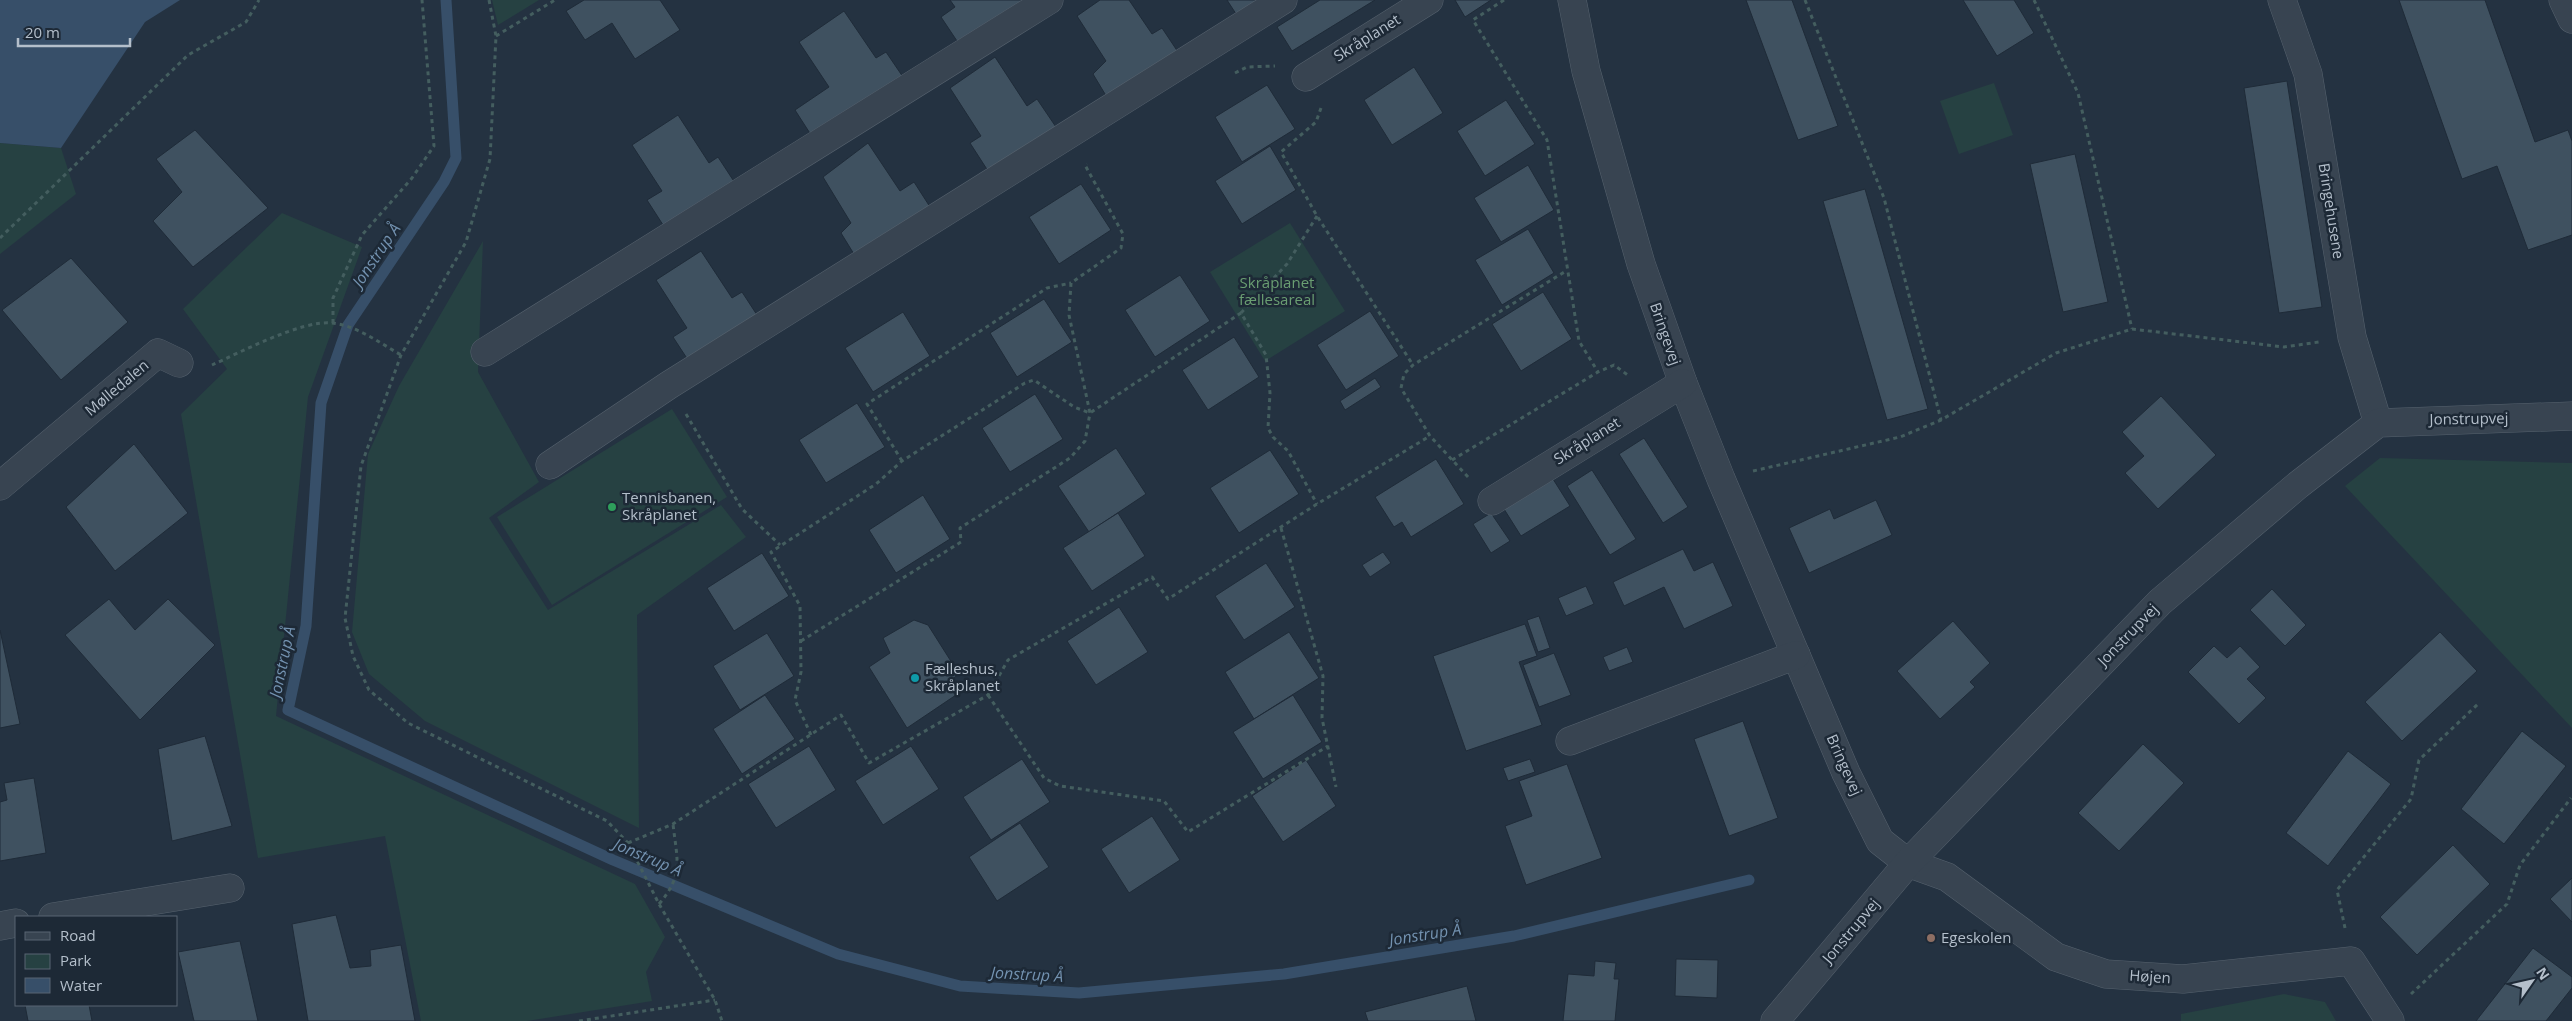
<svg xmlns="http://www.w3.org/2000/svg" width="2572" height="1021" font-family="'Open Sans',sans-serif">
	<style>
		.green { fill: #264142 }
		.water { fill: #374f69 }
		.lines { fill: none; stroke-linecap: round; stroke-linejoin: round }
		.stream { stroke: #374f69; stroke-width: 11 }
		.building { fill: #3f5160; stroke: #1f2b38 }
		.minor-casing { stroke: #56626e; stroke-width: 29 }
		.path { stroke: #445e5f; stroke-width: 3; stroke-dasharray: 4 4; stroke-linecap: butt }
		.minor { stroke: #384451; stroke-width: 28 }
		.leisure-dot { fill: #2e9e5b; stroke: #1d2936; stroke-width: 2 }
		.culture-dot { fill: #0f9aa8; stroke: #1d2936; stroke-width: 2 }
		.education-dot { fill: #8d6e63; stroke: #1d2936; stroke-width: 2 }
		.labels { text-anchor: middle; stroke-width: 5; stroke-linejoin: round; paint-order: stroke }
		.street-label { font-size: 15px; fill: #b4bfcb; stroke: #1d2936 }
		.park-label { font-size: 15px; fill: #6a9e72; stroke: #1d2936 }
		.poi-label { font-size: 15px; fill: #b4bfcb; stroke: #1d2936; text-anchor: start }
		.water-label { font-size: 16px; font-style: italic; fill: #7392b0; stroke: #1d2936 }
	</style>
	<rect width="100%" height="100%" fill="#243241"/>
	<g class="green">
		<polygon points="492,0 539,0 498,25"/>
		<polygon points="1994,83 2013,135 1959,154 1940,101"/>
		<polygon points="0,143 61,148 76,194 0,254"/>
		<polygon points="282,213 362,247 308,397 276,716 635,884 665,937 646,972 652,1001 527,1021 421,1021 385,836 258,858 181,414 227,369 183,309"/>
		<polygon points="1290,223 1345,311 1265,361 1210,272"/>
		<polygon points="483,241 478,372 539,482 489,518 548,610 721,505 746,537 637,615 639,828 425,721 369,674 352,632 368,454 399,386"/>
		<polygon points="672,409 727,497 552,605 497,517"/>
		<polygon points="2380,458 2572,463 2572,728 2345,486"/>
		<polygon points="2284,994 2325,1002 2336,1021 2181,1021 2181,1014"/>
	</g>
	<polygon class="water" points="0,0 180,0 145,22 61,148 0,143"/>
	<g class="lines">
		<polyline class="stream" points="446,0 456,158 444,182 348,325 321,403 306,626 288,710 613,860 838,954 960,986 1079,993 1284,974 1514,936 1749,880"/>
	</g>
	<g class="building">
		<polygon points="584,0 660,0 680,30 635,59 612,23 585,40 566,11"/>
		<polygon points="950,0 1024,0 959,44 941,17 955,7"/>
		<polygon points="1100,0 1129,0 1152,34 1162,28 1182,58 1111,104 1093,74 1106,61 1077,16"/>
		<polygon points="1227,0 1271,0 1240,20"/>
		<polygon points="1320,0 1375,0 1292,51 1277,27"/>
		<polygon points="1455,0 1491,0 1465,17"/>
		<polygon points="1746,0 1792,0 1838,126 1798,140"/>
		<polygon points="1963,0 2014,0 2034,33 1997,56"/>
		<polygon points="2399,0 2485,0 2535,142 2568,130 2572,141 2572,235 2528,250 2497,166 2462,179"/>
		<polygon points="844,11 876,58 886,52 903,77 813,138 795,110 829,87 799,42"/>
		<polygon points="995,57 1027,106 1037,99 1058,130 990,174 970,143 981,136 950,88"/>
		<polygon points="1414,67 1443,113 1392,145 1364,100"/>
		<polygon points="2287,81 2322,307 2279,313 2244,88"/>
		<polygon points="1267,85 1295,129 1242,162 1215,117"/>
		<polygon points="1506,100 1535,144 1485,176 1457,131"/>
		<polygon points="678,115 709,163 718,157 735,183 665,228 647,200 662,191 632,145"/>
		<polygon points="195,130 268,208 193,267 153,221 182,192 156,159"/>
		<polygon points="868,143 900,191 914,182 932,210 857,259 841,233 851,223 823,177"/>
		<polygon points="1270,146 1296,190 1242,224 1215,181"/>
		<polygon points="2075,154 2108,302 2063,312 2030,164"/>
		<polygon points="1528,165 1554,210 1501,242 1474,198"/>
		<polygon points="1081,184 1111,230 1059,264 1029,217"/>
		<polygon points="1865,189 1928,409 1887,420 1823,201"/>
		<polygon points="1528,229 1554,273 1502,305 1475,260"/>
		<polygon points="701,251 732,298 742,292 759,318 690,363 673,337 687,328 656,280"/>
		<polygon points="71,258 128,322 61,380 2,310"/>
		<polygon points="1180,275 1210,321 1155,357 1125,310"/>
		<polygon points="1543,292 1572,339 1521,371 1492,324"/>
		<polygon points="1044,299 1072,342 1017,377 990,333"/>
		<polygon points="1370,311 1399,356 1346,390 1317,345"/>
		<polygon points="903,312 930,356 873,392 845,348"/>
		<polygon points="1234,337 1259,377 1208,410 1182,370"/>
		<polygon points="1375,378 1381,387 1345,410 1340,401"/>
		<polygon points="1035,394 1063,439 1010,472 982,428"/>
		<polygon points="2161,396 2216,455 2158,509 2125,473 2144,456 2122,432"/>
		<polygon points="857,403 885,447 826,483 799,440"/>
		<polygon points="1644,438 1688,507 1663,523 1619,454"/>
		<polygon points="134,444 188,513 115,571 66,507"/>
		<polygon points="1116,448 1146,494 1089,532 1058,486"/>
		<polygon points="1270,450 1299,494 1239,533 1210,488"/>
		<polygon points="1436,459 1464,504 1411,537 1402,522 1394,527 1375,497"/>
		<polygon points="1592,470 1636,539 1610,555 1567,486"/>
		<polygon points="1553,479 1570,506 1521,536 1504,509"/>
		<polygon points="923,495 950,539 896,573 869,530"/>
		<polygon points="1876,500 1892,535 1809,573 1789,528 1830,509 1834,519"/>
		<polygon points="1118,513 1145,556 1092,591 1063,548"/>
		<polygon points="1491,513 1510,541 1491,553 1473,524"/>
		<polygon points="1683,549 1694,571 1713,562 1733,606 1684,629 1664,587 1624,606 1613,582"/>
		<polygon points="1383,552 1391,563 1370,577 1362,565"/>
		<polygon points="762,553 789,596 734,631 707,588"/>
		<polygon points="1266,563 1295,607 1244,640 1215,596"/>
		<polygon points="1586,586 1594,604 1566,616 1558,598"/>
		<polygon points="2272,589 2306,625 2285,646 2250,610"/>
		<polygon points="109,599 135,630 168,599 215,645 140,720 65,635"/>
		<polygon points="1119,607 1148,652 1096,685 1067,641"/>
		<polygon points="1539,616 1550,648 1538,652 1527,620"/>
		<polygon points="914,620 928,625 959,674 947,683 956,695 907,728 869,667 890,653 883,638"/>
		<polygon points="1953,621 1990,663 1970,682 1975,687 1940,719 1897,671"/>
		<polygon points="1525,624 1537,656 1519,662 1542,725 1466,751 1433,656"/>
		<polygon points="0,630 20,724 0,728"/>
		<polygon points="1289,632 1319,678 1254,719 1225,672"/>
		<polygon points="2440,632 2477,671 2402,741 2365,702"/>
		<polygon points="767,633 794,676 740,710 713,666"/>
		<polygon points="2214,646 2227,658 2240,646 2260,667 2247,679 2266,698 2239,724 2188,672"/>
		<polygon points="1627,647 1633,662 1609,671 1603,657"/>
		<polygon points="1554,653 1571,695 1539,707 1523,665"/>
		<polygon points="765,695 795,739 742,774 713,729"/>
		<polygon points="1293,695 1322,742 1263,779 1233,732"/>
		<polygon points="1743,721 1778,818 1729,836 1694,739"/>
		<polygon points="2522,731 2566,766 2504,844 2461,809"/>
		<polygon points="205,736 232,826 172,841 158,749"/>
		<polygon points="2143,744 2184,783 2119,851 2078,813"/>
		<polygon points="809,746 836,790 776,828 748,784"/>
		<polygon points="911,746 939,789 883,825 855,781"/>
		<polygon points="2348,751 2391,784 2328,866 2286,833"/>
		<polygon points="1022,759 1050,802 991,840 963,797"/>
		<polygon points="1530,759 1535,772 1508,781 1503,768"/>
		<polygon points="1306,760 1336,806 1283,842 1252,796"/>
		<polygon points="1567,764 1602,858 1526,885 1505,826 1532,816 1519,781"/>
		<polygon points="34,778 46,853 0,861 0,802 7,800 4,783"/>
		<polygon points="1152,816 1180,860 1129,893 1101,849"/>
		<polygon points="1020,823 1049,867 997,901 969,857"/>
		<polygon points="2453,845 2490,884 2417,955 2380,917"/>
		<polygon points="2572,878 2572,922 2550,899"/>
		<polygon points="336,915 350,968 371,966 370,950 401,945 415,1021 308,1021 292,924"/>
		<polygon points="240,941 258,1021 194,1021 178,952"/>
		<polygon points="2533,948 2572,977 2572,988 2546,1021 2476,1021"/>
		<polygon points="1676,959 1718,960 1717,998 1675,996"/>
		<polygon points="1595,961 1616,963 1614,979 1619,979 1615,1021 1563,1021 1568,974 1594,976"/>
		<polygon points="1467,986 1476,1021 1368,1021 1365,1012"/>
		<polygon points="25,1005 89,1005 92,1021 28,1021"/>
	</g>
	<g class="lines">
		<defs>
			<g id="minor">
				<polyline points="1572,0 1586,71 1641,264 1683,383 1721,479 1846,773 1880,841 1908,863 1947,877 2056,957 2106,974 2183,979 2351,961 2390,1021"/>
				<polyline points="2282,0 2308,74 2352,337 2378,423"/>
				<polyline points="2563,0 2572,19"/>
				<polyline points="1306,77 1429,0"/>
				<polyline points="485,352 1049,0"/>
				<polyline points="550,465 669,385 1283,0"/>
				<polyline points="0,486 158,353 179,363"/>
				<polyline points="1492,501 1683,383"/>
				<polyline points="1570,741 1796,655"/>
				<polyline points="53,917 230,888"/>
				<polyline points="0,926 16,923"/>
				<polyline points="1775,1021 1908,863 2160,602 2298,485 2378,423 2572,416"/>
			</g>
		</defs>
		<use href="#minor" class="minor-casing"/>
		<g class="path">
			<polyline points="489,0 496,36 490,159 466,242 401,355 361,466 345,618 353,656 369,690 408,723 607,821 628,843 659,904 715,1000 722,1021"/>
			<polyline points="1504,0 1473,20 1547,140 1579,341 1598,372"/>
			<polyline points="1805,0 1884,198 1941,420"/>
			<polyline points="2034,0 2078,93 2132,329"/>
			<polyline points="496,36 555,0"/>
			<polyline points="1235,73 1247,67 1275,66"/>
			<polyline points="1321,108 1316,122 1281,152 1317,216 1413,365"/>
			<polyline points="0,238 188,55 246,22 259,0"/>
			<polyline points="1241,313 1287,264 1317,216"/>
			<polyline points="333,323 333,298 362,235 412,178 434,146 422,0"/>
			<path d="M212,365C241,352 302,320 331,323C356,325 380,343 401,355"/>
			<polyline points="686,414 742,509 780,545"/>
			<polyline points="1452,460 1598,372 1614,365 1629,376"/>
			<polyline points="902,461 867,404 1047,288 1071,283"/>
			<polyline points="1753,471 1900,437 1941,420 2056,353 2132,329 2284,347 2319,342"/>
			<polyline points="1468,477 1430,436 1401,388 1404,374 1413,365 1566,271"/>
			<polyline points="1281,528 1323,676 1322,718 1336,787"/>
			<polyline points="801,641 961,542 960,528 1070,458 1085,441 1090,413 1069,315 1071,283 1121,248 1123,234 1085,165 1087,164"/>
			<polyline points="988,695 1044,778 1060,786 1164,801 1188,832 1328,746"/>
			<polyline points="811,735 795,700 801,672 800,606 771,552 876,484 902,461 1025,383 1034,380 1074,407 1090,413 1241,313 1266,355 1270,393 1268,428 1273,437 1288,451 1317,504"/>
			<polyline points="628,843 673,824 841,715 869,763 988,695 1008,660 1152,577 1168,599 1317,504 1430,436"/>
			<path d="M659,904C684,875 677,860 673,824"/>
			<polyline points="2345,928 2337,890 2411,799 2419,760 2478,704"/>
			<polyline points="2411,994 2507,904 2520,865 2571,798"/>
			<polyline points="579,1021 715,1000"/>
		</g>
		<use href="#minor" class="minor"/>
	</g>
	<circle class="leisure-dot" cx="612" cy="507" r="5"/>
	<circle class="culture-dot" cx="915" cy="678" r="5"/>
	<circle class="education-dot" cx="1931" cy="938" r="5"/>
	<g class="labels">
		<g class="street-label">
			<text transform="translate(1367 38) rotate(-32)" y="5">Skråplanet</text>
			<text transform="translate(2331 211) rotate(81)" y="5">Bringehusene</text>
			<text transform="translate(1665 334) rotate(71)" y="5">Bringevej</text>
			<text transform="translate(117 388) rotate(-40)" y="5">Mølledalen</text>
			<text transform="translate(2469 419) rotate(-1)" y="5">Jonstrupvej</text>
			<text transform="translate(1587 441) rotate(-32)" y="5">Skråplanet</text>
			<text transform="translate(2128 635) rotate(-46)" y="5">Jonstrupvej</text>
			<text transform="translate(1844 765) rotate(66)" y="5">Bringevej</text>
			<text transform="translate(1851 931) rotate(-50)" y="5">Jonstrupvej</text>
			<text transform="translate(2150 977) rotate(4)" y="5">Højen</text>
		</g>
		<g class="park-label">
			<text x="1277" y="288">Skråplanet<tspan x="1277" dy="17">fællesareal</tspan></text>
		</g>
		<g class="poi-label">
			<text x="622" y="503">Tennisbanen,<tspan x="622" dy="17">Skråplanet</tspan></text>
			<text x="925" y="674">Fælleshus,<tspan x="925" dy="17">Skråplanet</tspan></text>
			<text x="1941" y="943">Egeskolen</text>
		</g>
		<g class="water-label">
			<text transform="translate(376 255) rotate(-56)" y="6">Jonstrup Å</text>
			<text transform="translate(282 662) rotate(-78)" y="6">Jonstrup Å</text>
			<text transform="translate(648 857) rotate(23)" y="6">Jonstrup Å</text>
			<text transform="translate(1425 934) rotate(-9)" y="6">Jonstrup Å</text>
			<text transform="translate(1027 974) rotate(3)" y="6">Jonstrup Å</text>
		</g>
	</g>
	<rect x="15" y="916" width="162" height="90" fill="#1d2936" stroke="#596572"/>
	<rect x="25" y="932" width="25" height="8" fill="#384451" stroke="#596572"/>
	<text x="60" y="941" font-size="15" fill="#b4bfcb">Road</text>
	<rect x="25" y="954" width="25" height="15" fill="#264142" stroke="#596572"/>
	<text x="60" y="966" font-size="15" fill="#b4bfcb">Park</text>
	<rect x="25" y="978" width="25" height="15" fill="#374f69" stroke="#596572"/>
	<text x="60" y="991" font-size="15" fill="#b4bfcb">Water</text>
	<g transform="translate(2532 981) rotate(56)" stroke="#1d2936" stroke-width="4" paint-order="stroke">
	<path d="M0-4L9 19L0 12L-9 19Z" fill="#b4bfcb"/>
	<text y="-8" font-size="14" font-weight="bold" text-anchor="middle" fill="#b4bfcb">N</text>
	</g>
	<path d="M18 38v8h112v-8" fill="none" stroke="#b4bfcb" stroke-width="2.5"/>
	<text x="25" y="38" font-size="15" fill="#b4bfcb" stroke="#1d2936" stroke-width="4" paint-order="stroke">20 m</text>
</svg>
